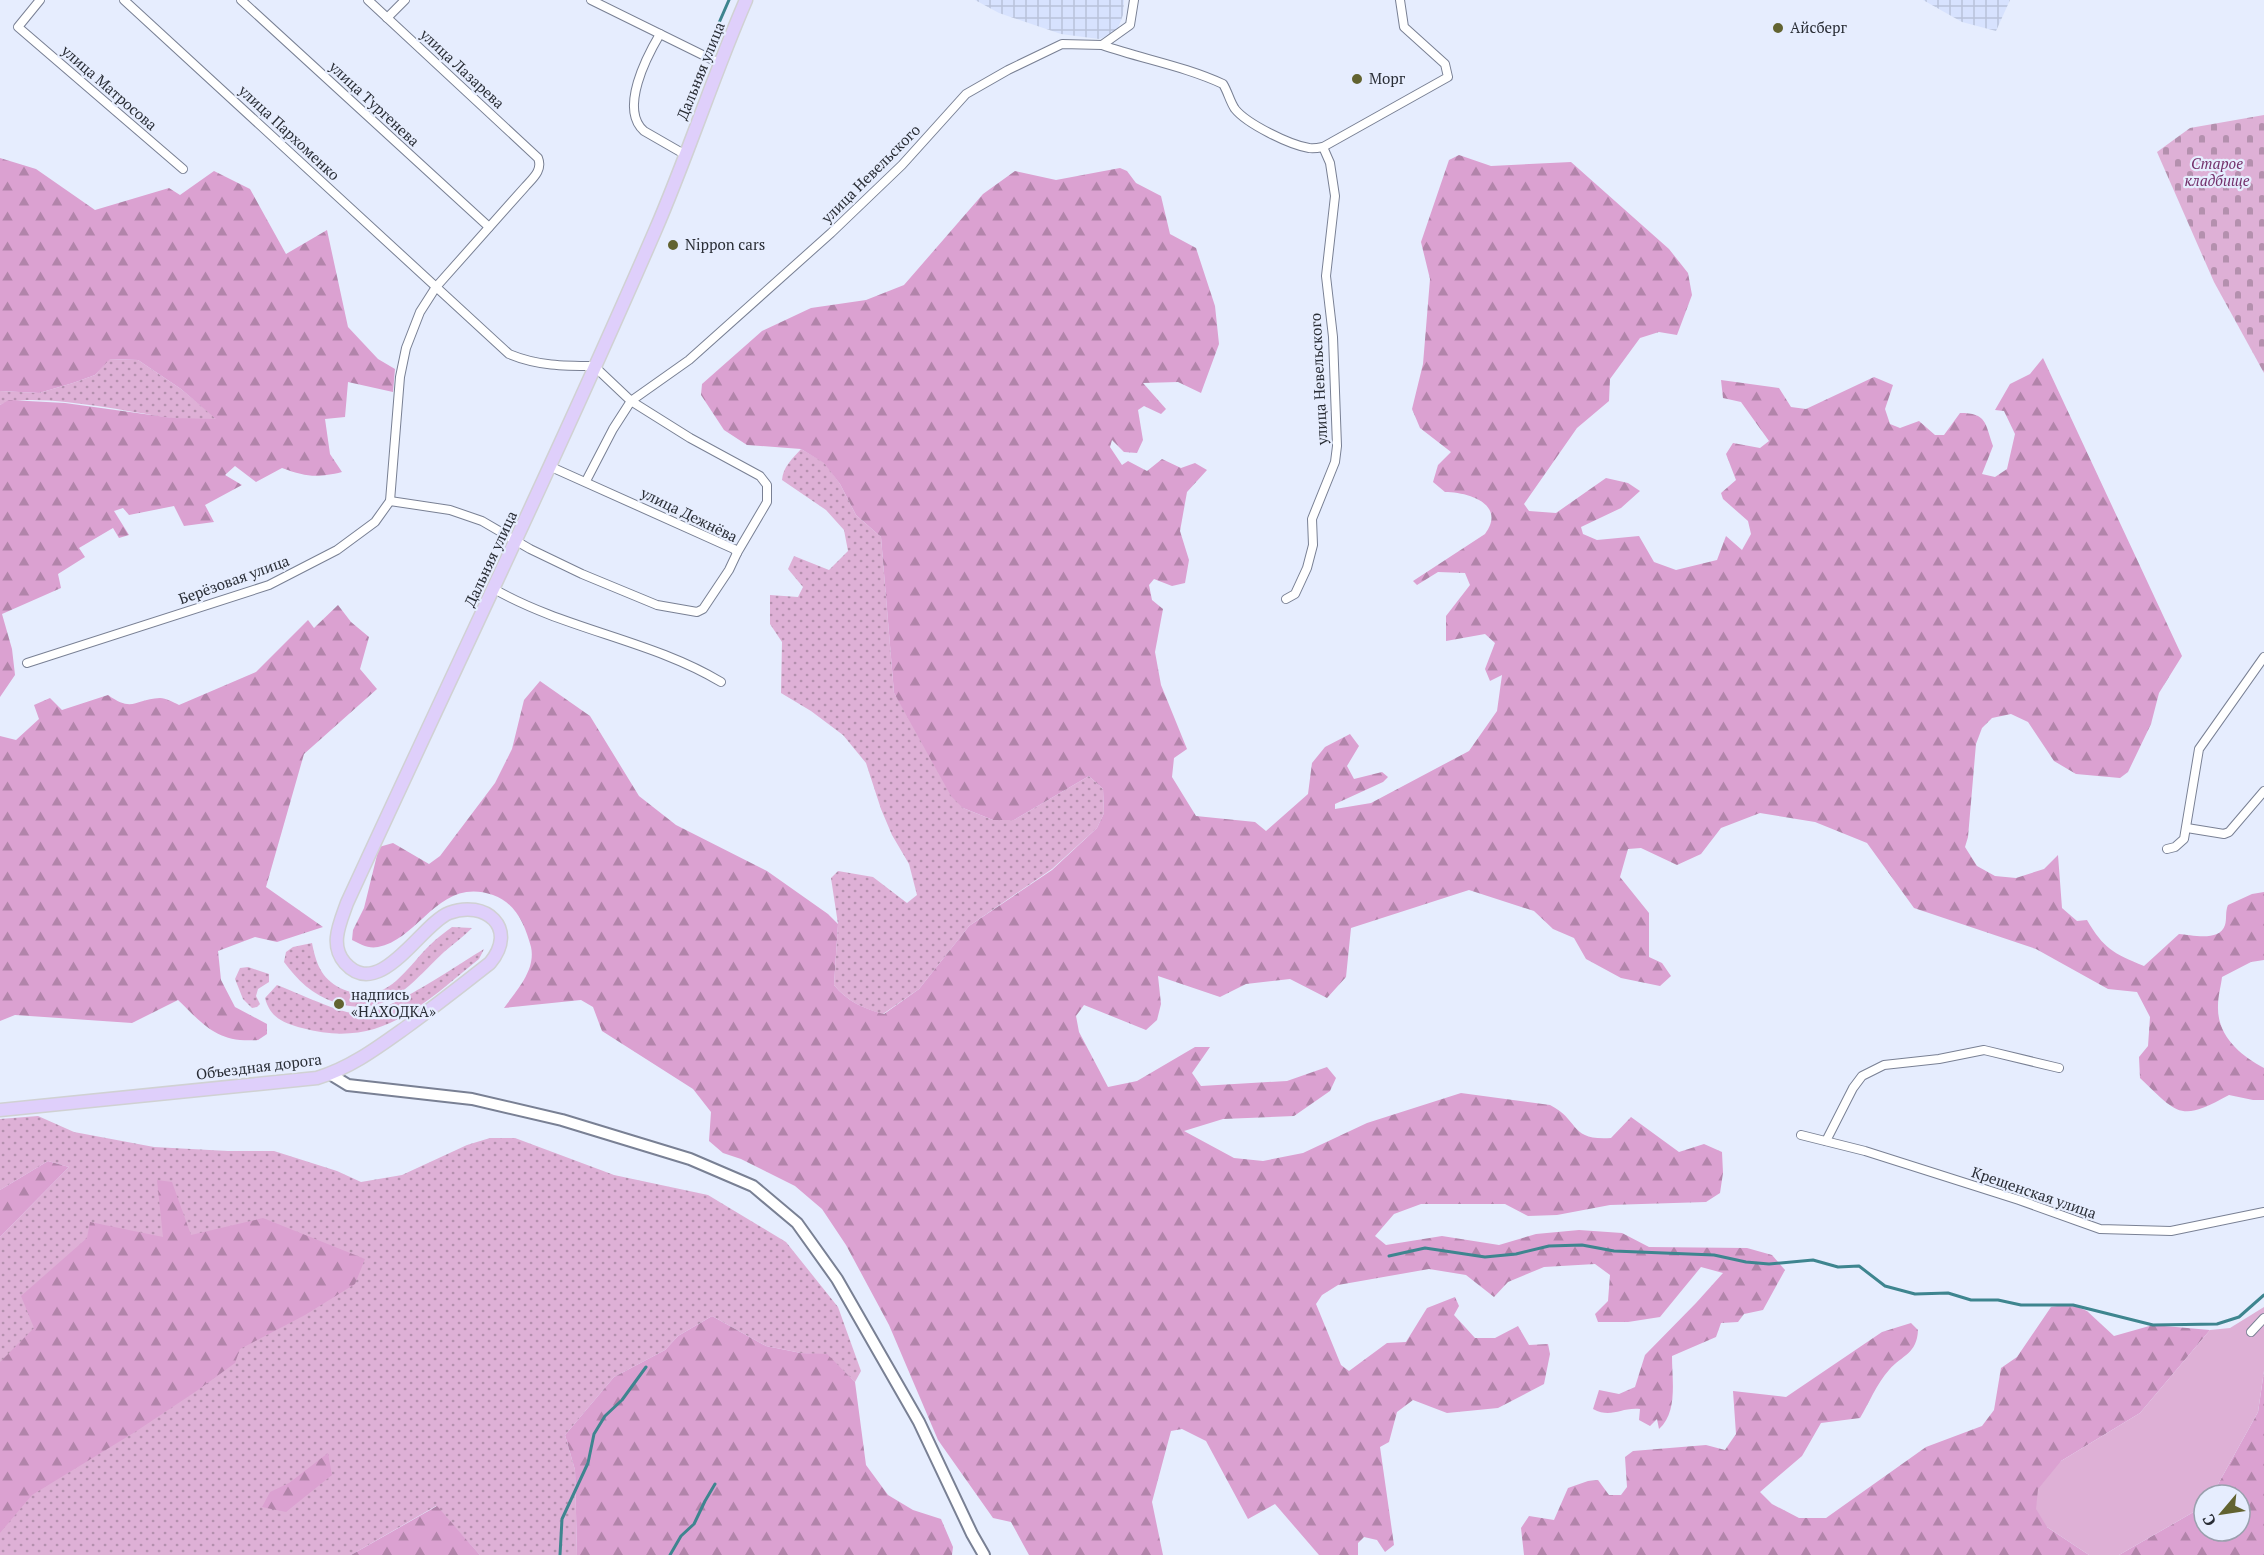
<svg xmlns="http://www.w3.org/2000/svg" width="2264" height="1555" font-family="'PT Serif',serif">
	<style>
		.industrial { fill: url(#industrial-grid) }
		.grass { fill: url(#grass-dots) }
		.forest { fill: url(#forest-firs) }
		.cemetery { fill: url(#cemetery-stones) }
		.green { fill: #deb0d6 }
		.lines { fill: none; stroke-linecap: round; stroke-linejoin: round }
		.stream { stroke: #3e858f; stroke-width: 3 }
		.street-casing { stroke: #798094; stroke-width: 10 }
		.secondary-casing { stroke: #798094; stroke-width: 14 }
		.primary-casing { stroke: #d0d1d3; stroke-width: 15 }
		.street { stroke: #fff; stroke-width: 8 }
		.secondary { stroke: #fff; stroke-width: 10 }
		.primary { stroke: #dfcffb; stroke-width: 12 }
		.poi-dot { fill: #626330; stroke: #e6edfe; stroke-width: 2 }
		.labels { text-anchor: middle; stroke-width: 4.5; stroke-linejoin: round; paint-order: stroke }
		.poi-label { font-size: 15px; fill: #292d35; stroke: #e6edfe; text-anchor: start }
		.street-label { font-size: 15px; fill: #292d35; stroke: #e6edfe }
		.park-label { font-size: 15px; font-style: italic; fill: #73306b; stroke: #e6edfe }
	</style>
	<defs>
		<pattern id="industrial-grid" width="8" height="8" patternUnits="userSpaceOnUse" patternTransform="scale(1.5)"><rect width="8" height="8" fill="#d7e2fe"/><path d="M0 4h8M4 0v8" fill="none" stroke="#b9c2da"/></pattern>
		<pattern id="grass-dots" width="8" height="8" patternUnits="userSpaceOnUse" patternTransform="scale(1.5)"><rect width="8" height="8" fill="#deb0d6"/><path d="M2 2h.1M6 6h.1" fill="none" stroke="#b490ae" stroke-width="1.8" stroke-linecap="round"/></pattern>
		<pattern id="forest-firs" width="22" height="20" patternUnits="userSpaceOnUse" patternTransform="scale(1.5)"><rect width="22" height="20" fill="#dba1d1"/><path d="M5 1l3.5 6h-7zM16 11l3.5 6h-7z" fill="#b284aa"/></pattern>
		<pattern id="cemetery-stones" width="16" height="16" patternUnits="userSpaceOnUse" patternTransform="scale(1.5)"><rect width="16" height="16" fill="#deb0d6"/><path d="M2 7V4a2 2 0 0 1 4 0v3zM10 15v-3a2 2 0 0 1 4 0v3z" fill="#b490ae"/></pattern>
	</defs>
	<rect width="100%" height="100%" fill="#e6edfe"/>
	<g class="industrial">
		<polygon points="975,0 1124,0 1123,15 1118,28 1115,33 1099,39 1061,34 999,13"/>
		<polygon points="1923,0 2010,0 1996,31 1962,22"/>
	</g>
	<g class="grass">
		<path d="M109,359L138,360L181,389L217,419C202,419 186,420 171,418C135,413 28,390 0,405V391L39,393L73,383L95,375Z"/>
		<path d="M801,449L825,463L840,484L856,515L881,537L894,693L963,808L993,820H1014L1089,776L1103,789L1104,813L1097,828L1052,869L969,926L919,989L883,1014C864,1009 847,1001 834,985L838,924L831,878L838,871L873,877L907,903L917,895L909,864L892,835L881,809L866,763L843,735L811,711L781,693L782,642L770,624V595L798,597L803,587L788,569L794,556L829,570L848,551L844,530L826,510L782,480C783,467 792,459 801,449Z"/>
		<path d="M452,927L472,928C463,937 453,944 444,952C409,985 386,1020 334,1002C313,995 297,980 284,962L286,952L293,947L312,943C316,963 321,978 340,988C386,1009 403,971 431,944C437,938 445,932 452,927Z"/>
		<path d="M484,949L479,959C423,1004 381,1050 302,1028C284,1023 270,1018 265,998L277,985C296,992 343,1015 361,1014C386,1014 459,964 484,949Z"/>
		<polygon points="248,967 269,974 269,982 258,989 256,996 260,1004 257,1007 252,1008 243,999 235,979 240,968"/>
		<polygon points="38,1116 74,1132 154,1147 228,1151 274,1151 337,1171 361,1182 402,1175 467,1145 490,1138 515,1138 614,1175 708,1195 786,1242 838,1307 861,1371 855,1382 827,1355 801,1353 766,1346 712,1316 678,1336 665,1350 614,1377 565,1435 575,1470 577,1555 480,1555 436,1506 351,1555 0,1555 0,1237 69,1167 48,1161 0,1190 0,1119"/>
	</g>
	<g class="forest">
		<path d="M1459,155L1491,166L1571,162L1669,249L1688,273L1692,295L1677,335L1659,332L1640,338L1610,379L1609,401L1577,428L1524,504L1529,511L1556,513L1606,478L1628,483L1640,491L1621,508L1581,527L1583,534L1597,540L1639,536L1654,562L1676,570L1717,560L1726,536L1742,550L1751,534L1748,521L1723,499L1721,493L1736,480L1726,454L1733,443L1760,448L1769,441L1741,402L1723,398L1721,380L1779,388L1791,407L1806,409L1874,377L1893,385L1885,409L1890,424L1900,428L1919,421L1935,435H1944L1960,413C1987,413 1985,423 1993,446L1982,474L1995,477L2007,469L2015,434L2004,411L1995,410L2010,384L2030,374L2043,358L2182,656L2159,693L2151,724L2128,772L2120,778L2076,774L2054,761L2028,722L2011,714L1992,718L1982,728L1976,744L1968,837L1965,847L1977,866L1995,876L2016,878L2044,869L2058,855L2062,908L2077,921L2087,920C2104,949 2113,953 2144,966L2179,934C2192,935 2220,942 2225,925C2227,919 2225,912 2228,905L2252,894L2264,892V960L2251,962L2222,977C2221,986 2218,996 2218,1006C2217,1036 2240,1055 2264,1068V1100H2253L2229,1095C2180,1122 2179,1115 2140,1078L2139,1057L2148,1046L2150,1017L2137,992L2108,989L2036,949L1914,908L1867,843L1815,822L1760,813L1721,828L1701,854L1677,865L1641,848L1628,849L1620,877L1649,913V957L1662,963L1671,976L1660,986L1621,978L1586,959L1574,938L1553,929L1534,911L1469,890L1351,928L1346,977L1327,998L1290,979L1246,984L1220,997L1158,976L1161,1004L1157,1020L1146,1030L1084,1005L1076,1016L1079,1032L1108,1087L1137,1081L1195,1047H1210L1192,1073L1201,1086L1287,1081L1327,1067L1336,1078L1330,1091L1294,1116L1223,1119L1184,1131L1234,1158L1263,1161L1303,1153L1367,1123L1461,1093L1550,1105C1580,1120 1569,1141 1611,1138L1631,1117L1679,1152L1704,1144L1722,1152L1723,1173L1720,1193L1706,1202L1610,1205L1557,1215L1528,1216L1505,1204H1421L1394,1214L1375,1236L1386,1245L1442,1236L1499,1245L1536,1234L1579,1230L1622,1233L1649,1247L1747,1248L1772,1255L1785,1270L1763,1310L1744,1314L1738,1322L1721,1323L1716,1337L1672,1356C1672,1380 1678,1412 1659,1429L1657,1419L1650,1426L1639,1420L1640,1409C1620,1407 1612,1419 1593,1409L1599,1390L1619,1394L1635,1387L1645,1355L1696,1303L1723,1273L1701,1267L1660,1317L1628,1322H1598L1595,1314L1608,1301L1610,1275L1595,1264L1544,1267L1508,1282L1494,1297L1466,1275L1429,1269L1338,1285L1322,1295L1316,1304L1341,1365L1349,1371L1387,1343L1406,1342L1427,1308L1455,1297L1459,1306L1454,1315L1475,1338H1495L1518,1326L1529,1345L1548,1344L1550,1354L1544,1384L1498,1408L1447,1413L1413,1400L1397,1412L1389,1442L1380,1447L1394,1545L1385,1552L1377,1540L1364,1537L1358,1543V1555H1319L1275,1504L1248,1519L1206,1441L1182,1429L1171,1431L1152,1502L1163,1555H1029L1011,1522L993,1518L938,1440L889,1325L846,1245L822,1209L795,1186L741,1159L723,1153L709,1141L711,1112L693,1089L602,1031L593,1007L581,1000L504,1008C517,990 536,970 531,947C525,925 516,903 493,895C439,876 420,939 378,947C368,949 360,944 352,940L353,930L364,908L379,847L393,843L429,864L440,856L495,783L512,749L524,700L540,681L590,716L639,796L676,825L767,871L828,914L838,924L834,985C847,1001 864,1009 884,1014L919,989L969,926L1052,870L1097,828L1104,813L1103,789L1089,776L1014,820H993L963,808L951,796L894,693L881,537L856,515L840,484L824,463L801,449L747,445L724,430L701,395L702,384L762,331L811,308L866,300L904,285L983,194L1015,171L1056,180L1120,168L1127,171L1136,183L1161,196L1170,234L1196,248L1215,306L1219,344L1201,393L1178,382L1143,383L1166,409L1161,414L1144,406L1138,410L1143,440L1137,453L1124,452L1112,440L1110,447L1122,465L1128,461L1147,471L1162,459L1181,468L1195,463L1207,470L1187,492L1180,531L1189,560L1185,583L1172,586L1154,579L1149,585L1152,600L1163,609L1155,652L1161,685L1187,749L1174,758L1172,777L1196,816L1255,822L1266,831L1308,794L1312,763L1325,747L1350,734L1359,746L1347,766L1354,779L1382,772L1388,777L1383,782L1335,804V809L1371,803L1469,751L1497,711L1502,675L1490,681L1485,669L1495,643L1485,634L1446,641V616L1470,585L1465,573L1438,572L1417,585L1413,581L1485,534C1507,504 1468,492 1445,492L1433,482L1438,465L1451,452L1420,428L1412,409L1423,364L1430,279L1421,242L1449,160Z"/>
		<path d="M0,158L36,169L95,210L169,188L180,195L214,171L250,189L286,254L327,230L348,327L378,359L395,369L393,392L348,382L345,417L325,419L330,454L342,472C317,478 306,477 282,468L256,482L235,466L225,475L242,485L205,505L214,522L184,526L174,506L129,515L123,508L114,511L129,535L119,538L113,528L79,548L85,557L58,574L61,588L2,614L12,649L15,675L0,697V405L9,400L65,403L173,418L216,419L181,389L138,360L110,359L95,375L73,383L39,393L0,391Z"/>
		<path d="M338,605L351,622L369,637L360,669L377,689L304,754L266,887L323,927L277,942L255,937L218,951L221,980L235,1007L267,1024V1034L258,1040C217,1043 205,1026 178,1000L132,1023L15,1015L0,1021V736L16,740L39,719L34,705L50,698L62,710L108,695C133,713 135,699 160,698C166,698 173,702 179,705L256,672L308,620L314,628Z"/>
		<polygon points="48,1161 69,1167 0,1237 0,1190"/>
		<polygon points="157,1180 172,1182 191,1235 263,1218 365,1259 355,1284 305,1315 240,1349 235,1363 198,1390 135,1432 32,1495 0,1533 0,1362 34,1328 21,1296 87,1238 90,1222 163,1237"/>
		<path d="M2070,1304L2087,1311L2114,1336L2153,1325L2210,1330L2140,1413L2061,1461L2047,1527L2089,1555H1524L1521,1528L1529,1516L1554,1520L1568,1488L1588,1481L1598,1480L1609,1495H1621L1627,1487L1625,1457L1633,1451L1706,1445L1725,1450L1736,1434L1733,1391L1786,1397L1882,1332L1911,1323L1918,1330C1917,1354 1902,1355 1889,1370C1877,1383 1869,1403 1860,1418L1821,1423L1802,1456L1760,1492L1772,1504L1799,1518H1826L1926,1447L1982,1426L1994,1410L2001,1368L2017,1357L2051,1307Z"/>
		<polygon points="712,1316 766,1346 801,1353 827,1354 855,1382 866,1465 888,1495 913,1510 941,1519 953,1547 952,1555 577,1555 575,1470 565,1435 614,1377 665,1350 678,1336"/>
		<polygon points="2264,1371 2264,1555 2119,1555 2204,1506 2204,1531 2240,1531 2240,1495 2212,1495 2258,1412"/>
		<polygon points="328,1453 332,1475 286,1512 262,1507 270,1492 289,1483"/>
		<polygon points="437,1506 480,1555 351,1555"/>
	</g>
	<polygon class="cemetery" points="2264,115 2264,373 2214,282 2157,152 2190,128"/>
	<polygon class="green" points="2264,1307 2264,1371 2258,1412 2212,1495 2204,1495 2204,1506 2119,1555 2089,1555 2047,1527 2036,1509 2038,1489 2061,1461 2140,1413 2210,1330 2230,1328"/>
	<g class="lines">
		<g class="stream">
			<polyline points="708,48 729,0"/>
			<polyline points="1389,1256 1425,1248 1485,1257 1516,1254 1549,1246 1582,1245 1614,1251 1714,1255 1746,1262 1769,1264 1813,1260 1838,1267 1859,1266 1885,1286 1915,1294 1948,1293 1971,1300 1998,1300 2021,1305 2073,1305 2153,1325 2217,1324 2239,1317 2264,1295"/>
			<polyline points="560,1555 562,1519 588,1463 594,1434 605,1416 622,1400 646,1367"/>
			<polyline points="670,1555 681,1536 694,1524 705,1501 715,1484"/>
		</g>
		<defs>
			<g id="street">
				<polyline points="40,0 18,27 183,169"/>
				<path d="M124,0L509,354C538,366 564,366 594,366L631,401L689,360L831,233L902,165L966,94L1008,70L1062,44L1102,45L1130,25L1134,0"/>
				<polyline points="241,0 489,227"/>
				<polyline points="591,0 719,63"/>
				<polyline points="387,18 405,0"/>
				<path d="M660,34C647,56 619,109 644,131L684,154"/>
				<path d="M1102,45C1142,59 1184,66 1223,84C1228,92 1230,102 1235,109C1247,124 1290,145 1309,148C1313,149 1318,148 1323,147L1448,77L1445,64L1404,27L1400,0"/>
				<polyline points="586,481 613,429 631,401 690,438 760,476 767,485 767,502 737,553"/>
				<polyline points="390,501 450,510 482,521 530,549 582,574 657,605 697,612 703,609 729,570 737,553 734,549 549,466"/>
				<path d="M494,589C566,630 651,640 721,682"/>
				<polyline points="1286,599 1295,594 1307,568 1313,545 1312,519 1335,462 1337,446 1333,337 1326,276 1335,196 1330,163 1323,147"/>
				<path d="M27,663L269,585L337,550L375,522L390,501L400,377L406,348L420,312L436,287L525,187C533,178 543,170 538,158L368,0"/>
				<polyline points="2187,828 2224,834 2229,832 2264,791"/>
				<polyline points="2167,849 2175,847 2184,839 2199,749 2264,657"/>
				<polyline points="1801,1135 1865,1151 2019,1200 2100,1229 2171,1231 2264,1212"/>
				<polyline points="1826,1141 1853,1088 1862,1076 1884,1065 1939,1059 1984,1050 2059,1068"/>
				<polyline points="2251,1332 2264,1318"/>
			</g>
			<polyline id="secondary" points="330,1074 348,1085 472,1099 562,1120 690,1159 753,1186 797,1223 837,1279 919,1422 972,1534 984,1555"/>
			<path id="primary" d="M0,1110L317,1078C350,1068 377,1048 405,1028C434,1007 462,985 490,963C519,928 485,899 449,913C421,924 380,1002 345,963C329,945 340,923 347,903C450,679 557,457 655,231C688,155 713,76 746,0"/>
		</defs>
		<use href="#street" class="street-casing"/>
		<use href="#secondary" class="secondary-casing"/>
		<use href="#primary" class="primary-casing"/>
		<use href="#street" class="street"/>
		<use href="#secondary" class="secondary"/>
		<use href="#primary" class="primary"/>
	</g>
	<g class="poi-dot">
		<circle cx="1778" cy="28" r="6"/>
		<circle cx="1357" cy="79" r="6"/>
		<circle cx="673" cy="245" r="6"/>
		<circle cx="339" cy="1004" r="6"/>
	</g>
	<g class="labels">
		<g class="poi-label">
			<text x="1790" y="33">Айсберг</text>
			<text x="1369" y="84">Морг</text>
			<text x="685" y="250">Nippon cars</text>
			<text x="351" y="1000">надпись<tspan x="351" dy="17">«НАХОДКА»</tspan></text>
		</g>
		<g class="street-label">
			<text transform="translate(462 69) rotate(43)" y="5">улица Лазарева</text>
			<text transform="translate(701 71) rotate(-68)" y="5">Дальняя улица</text>
			<text transform="translate(109 88) rotate(41)" y="5">улица Матросова</text>
			<text transform="translate(374 104) rotate(43)" y="5">улица Тургенева</text>
			<text transform="translate(289 133) rotate(43)" y="5">улица Пархоменко</text>
			<text transform="translate(871 174) rotate(-45)" y="5">улица Невельского</text>
			<text transform="translate(1319 379) rotate(-93)" y="5">улица Невельского</text>
			<text transform="translate(689 515) rotate(26)" y="5">улица Дежнёва</text>
			<text transform="translate(491 559) rotate(-65)" y="5">Дальняя улица</text>
			<text transform="translate(234 580) rotate(-20)" y="5">Берёзовая улица</text>
			<text transform="translate(259 1067) rotate(-7)" y="5">Объездная дорога</text>
			<text transform="translate(2034 1193) rotate(19)" y="5">Крещенская улица</text>
		</g>
		<g class="park-label">
			<text x="2217" y="169">Старое<tspan x="2217" dy="17">кладбище</tspan></text>
		</g>
	</g>
	<g transform="translate(2222 1513) rotate(241)"><circle r="28" fill="#e6edfe" stroke="#9aa0ae" stroke-width="1.5"/>
	<path d="M0-4.5L10 22L0 15L-10 22Z" fill="#626330"/>
	<text y="-9" font-size="16" font-weight="bold" text-anchor="middle" fill="#292d35">С</text>
	</g>
</svg>
